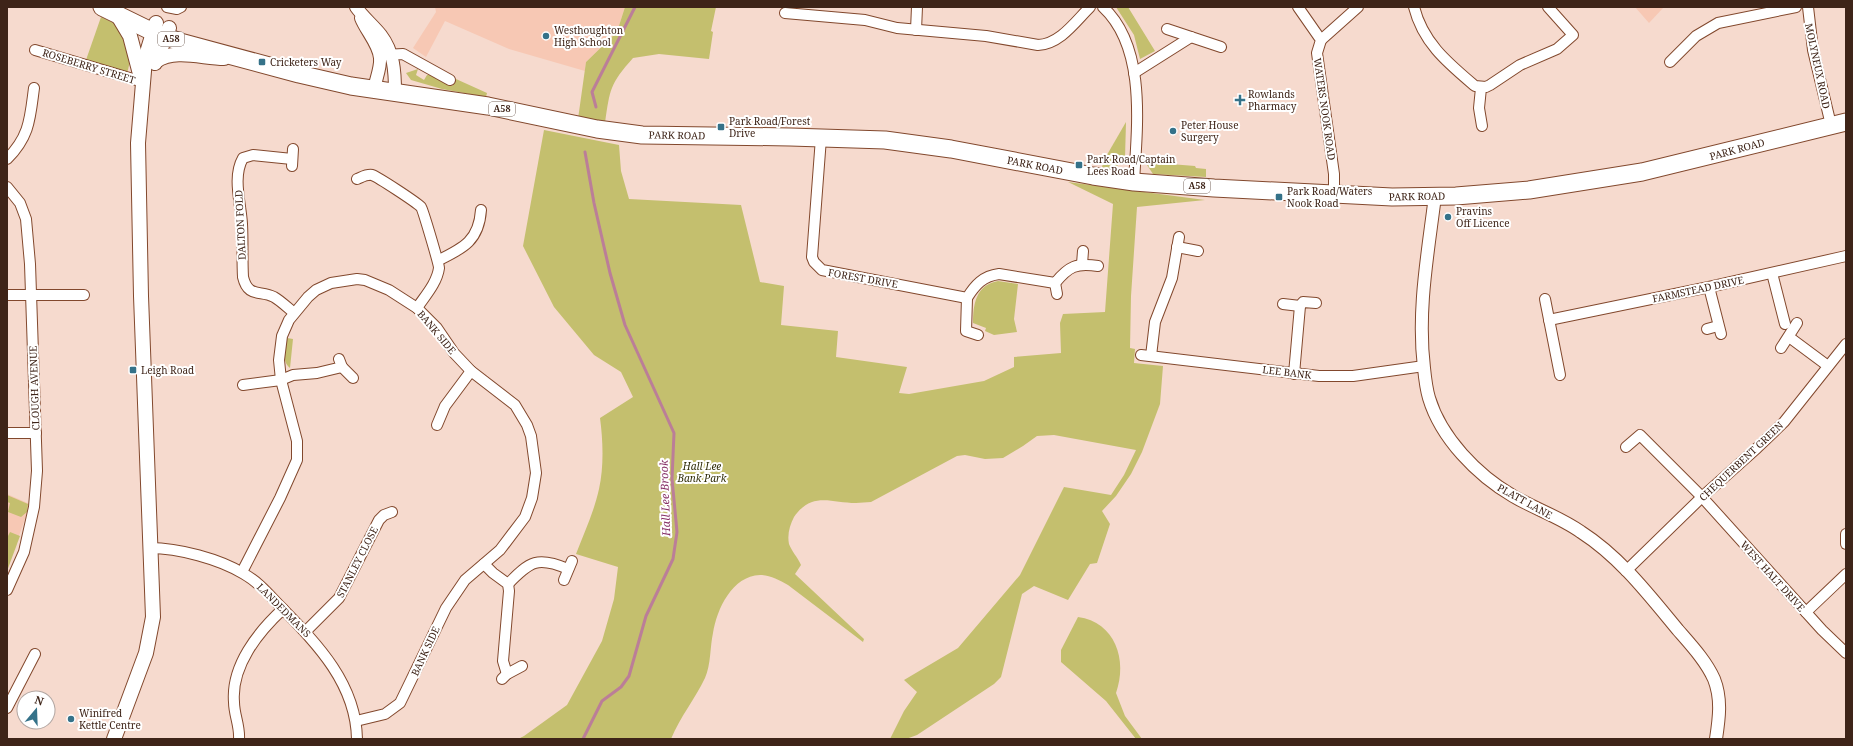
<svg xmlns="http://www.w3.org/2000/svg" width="1853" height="746" font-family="'Noto Serif',serif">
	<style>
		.built { fill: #f7c8b4 }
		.green { fill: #c4bf6e }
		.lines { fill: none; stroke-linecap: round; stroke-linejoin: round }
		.stream { stroke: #bb7e98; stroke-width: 3 }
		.minor-casing { stroke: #82482d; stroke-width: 12 }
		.tertiary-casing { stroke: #82482d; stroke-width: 14 }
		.secondary-casing { stroke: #82482d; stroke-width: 16 }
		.trunk-casing { stroke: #82482d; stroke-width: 19 }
		.minor { stroke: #fff; stroke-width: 10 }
		.tertiary { stroke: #fff; stroke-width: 12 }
		.secondary { stroke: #fff; stroke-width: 14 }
		.trunk { stroke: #fff; stroke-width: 17 }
		.poi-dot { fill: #357289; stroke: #fff; stroke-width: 1.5 }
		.labels { text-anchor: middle; stroke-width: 4; stroke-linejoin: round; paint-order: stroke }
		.shield { fill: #fff; stroke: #78665d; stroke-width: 1 }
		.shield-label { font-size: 9px; font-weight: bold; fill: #3e2418 }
		.poi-label { font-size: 10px; fill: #3e2418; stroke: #fff; text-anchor: start }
		.street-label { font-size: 10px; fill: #3e2418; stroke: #fff }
		.park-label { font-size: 10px; font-style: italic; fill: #2e2b07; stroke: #fff }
		.water-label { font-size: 11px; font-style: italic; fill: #852f66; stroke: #fff }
	</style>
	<rect width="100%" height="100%" fill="#f6dace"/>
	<g class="built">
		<polygon points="435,7 625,7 617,32 586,62 585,71 509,49 445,21 426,57 413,48 436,12"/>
		<polygon points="1635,7 1664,7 1649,23"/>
		<polygon points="7,494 30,504 7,571"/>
	</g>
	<g class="green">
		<path d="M625,7H716L711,31L713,32L709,59L659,54L633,58C610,84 610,89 605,123L578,119L586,62L617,32Z"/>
		<polygon points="1116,7 1128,7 1155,51 1140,59 1134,35"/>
		<polygon points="101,17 114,23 120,29 131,57 127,74 86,60"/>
		<polygon points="418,69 416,75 424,80 427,75 432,75 452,86 456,79 487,93 486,97 442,89 411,80 406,73"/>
		<polygon points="1126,122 1125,158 1113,170 1102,167 1104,160"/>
		<path d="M544,130L619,145L621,171L629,199L741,205L760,282L784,286L781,325L838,331L836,357L907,367L899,393L909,394L984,381L1014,367V357L1061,353L1060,323L1063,314L1105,312L1113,204L1068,182L1205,200L1137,207L1131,296L1130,348L1135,349L1134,363L1163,366L1160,404L1142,452L1131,474L1116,496L1102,511L1110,524L1097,563L1090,564L1068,600L1034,586L1022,594L1001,677L994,684L917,735L906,739H890L904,711L917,692L904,680L958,648L1020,575L1064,487L1111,495L1124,475L1136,450L1054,435L1037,436L1023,446L1003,458L985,459L965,455L957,456L871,502C866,502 861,503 856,503C831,503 812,491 794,517C790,525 787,534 789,544C791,550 798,558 801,565L795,574L864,639L863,642L788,585C779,580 770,575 760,575C732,576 717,609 713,633C710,646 711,665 705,678C695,699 680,717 671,739H518L524,736L567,705L602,641L614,599L618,567L576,554C584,533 594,512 599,489C604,467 603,440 600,418L633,397L621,372L594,355L554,307L523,246Z"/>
		<polygon points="1145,162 1195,166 1196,168 1206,169 1206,177 1153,174"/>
		<path d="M998,281L1018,284L1014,319L1017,332L994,335L985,331L986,328L973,323C973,304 976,285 998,281Z"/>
		<path d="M287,338L293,339L290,368C281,361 286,348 287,338Z"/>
		<polygon points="7,495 28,504 27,512 21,517 8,512 10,503 7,502"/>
		<polygon points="10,532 20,536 7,571 7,538"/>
		<path d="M1078,617C1115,622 1128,660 1116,693L1125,716L1142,739H1136L1106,701L1061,662V650Z"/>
	</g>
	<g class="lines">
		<g class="stream">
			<polyline points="596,107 592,92 635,7"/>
			<polyline points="583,739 602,701 621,687 629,676 646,616 673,559 677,532 672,479 674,433 625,325 610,273 594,203 585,152"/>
		</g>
		<defs>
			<g id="minor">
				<polyline points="167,7 177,9 181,7"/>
				<path d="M1103,7C1147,48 1137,127 1134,182"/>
				<polyline points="1298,7 1321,40 1317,53 1334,174 1334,195"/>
				<path d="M1414,7C1423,43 1448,63 1475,86L1486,87L1490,85L1520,65L1557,49L1573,35L1548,7"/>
				<polyline points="1808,7 1813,50 1831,125"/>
				<path d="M785,13L865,20L897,28L986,36L1038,45C1060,44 1075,22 1090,7"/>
				<polyline points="1167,29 1221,47"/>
				<polyline points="916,30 917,7"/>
				<polyline points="1321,40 1358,7"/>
				<polyline points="35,50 143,82"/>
				<polyline points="384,55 403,54 450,80"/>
				<polyline points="1670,62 1696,36 1718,23 1796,7"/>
				<polyline points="1134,73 1191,37"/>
				<polyline points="1481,88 1479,108 1482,126"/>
				<path d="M821,138L812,257L814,262L822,270L967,298C975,285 983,276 999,274L1055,283C1069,266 1076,263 1098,266"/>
				<path d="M7,159C30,136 30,118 34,88"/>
				<path d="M292,159L253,155L243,158C232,177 241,204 242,224C243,242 242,259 243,277C248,298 260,290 274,297C281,301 288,308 294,313"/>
				<polyline points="292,166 293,149"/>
				<path d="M357,179C362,177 367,174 372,175C378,177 416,202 421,207C423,210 439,264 439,268C437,283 425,296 417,308"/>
				<polyline points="7,187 20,203 26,219 30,264 37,471 34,507 24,552 7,590"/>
				<polyline points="1177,247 1198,251"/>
				<path d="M439,260C464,248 479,240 481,210"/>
				<polyline points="1082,264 1083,251"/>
				<polyline points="1772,273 1785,324"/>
				<polyline points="1055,283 1057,294"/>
				<polyline points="1709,287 1721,334"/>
				<polyline points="7,295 84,295"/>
				<polyline points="967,298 966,331 978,335"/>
				<polyline points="1545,299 1560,375"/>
				<polyline points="1283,304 1300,306"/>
				<polyline points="1549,320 1709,287 1846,256"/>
				<polyline points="1707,329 1718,326"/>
				<polyline points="1789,337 1828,366"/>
				<polyline points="1781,348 1797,323"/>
				<polyline points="1141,355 1319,376 1353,376 1424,366"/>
				<polyline points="1151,356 1155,322 1172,278 1179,237"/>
				<polyline points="342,367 353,378"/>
				<polyline points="1294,374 1300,306 1303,302 1316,303"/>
				<polyline points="243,385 281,380 293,375 317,373 342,367 339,359"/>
				<polyline points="437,425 445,406 471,371"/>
				<polyline points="7,433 36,433"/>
				<polyline points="1626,447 1640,435 1702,497 1822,630 1846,653"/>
				<polyline points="1846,534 1846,544"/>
				<path d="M150,548C178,548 220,559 244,574C259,582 270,596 282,608C318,645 356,684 357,739"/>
				<polyline points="484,564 493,573 508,584 509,591 503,661 507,674"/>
				<polyline points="1626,571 1702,497 1757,448 1784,422 1846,344"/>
				<polyline points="242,572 280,498 297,460 297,441 281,380 279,360 282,336 289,320 308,297 316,290 331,283 357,279 365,280 389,290 417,308 437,328 454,353 471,371 515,405 527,425 531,436 536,473 532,498 525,517 500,550 465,580 446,608 400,703 385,714 356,721"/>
				<polyline points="564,580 572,561"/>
				<path d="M508,584C530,561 538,556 568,569"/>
				<polyline points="1806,612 1846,574"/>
				<polyline points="306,631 339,598 379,520 384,515 392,512"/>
				<polyline points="502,679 507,674 522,666"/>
				<polyline points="7,708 35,654"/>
				<path d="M239,739C240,726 234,715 234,702C231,666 258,632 283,609"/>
			</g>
			<g id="tertiary">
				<path d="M356,7C363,17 373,25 381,35C394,52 395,72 395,92"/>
				<path d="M361,18C366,31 379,44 380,58C381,67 376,79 374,89"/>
				<path d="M1435,196C1428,253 1417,310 1424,368C1425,378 1426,388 1429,398C1441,438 1477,475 1513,496C1535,509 1560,517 1581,532C1620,557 1649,595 1678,630C1691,645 1706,661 1714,679C1722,699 1719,719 1716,739"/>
			</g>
			<g id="secondary">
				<polyline points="118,16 130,36 140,74"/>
				<path d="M156,61C175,48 203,58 224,58"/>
				<polyline points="155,63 169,28"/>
				<polyline points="114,739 146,653 153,617 141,296 138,143 145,59 156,23"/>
			</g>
			<polyline id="trunk" points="102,7 153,32 180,42 299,74 351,86 488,106 597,129 642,135 790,137 885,140 951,149 1093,176 1134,182 1214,188 1392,197 1456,196 1529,190 1642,172 1846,122"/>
		</defs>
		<use href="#minor" class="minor-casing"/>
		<use href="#tertiary" class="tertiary-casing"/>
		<use href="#secondary" class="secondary-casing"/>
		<use href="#trunk" class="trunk-casing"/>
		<use href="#minor" class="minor"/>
		<use href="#tertiary" class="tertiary"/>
		<use href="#secondary" class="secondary"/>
		<use href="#trunk" class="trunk"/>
	</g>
	<g class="poi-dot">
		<circle cx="546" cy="36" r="4"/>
		<rect x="258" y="58" width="8" height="8" rx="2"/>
		<path d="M1238 94h4v4h4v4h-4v4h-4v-4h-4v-4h4z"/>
		<rect x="717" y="123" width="8" height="8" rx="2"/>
		<circle cx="1173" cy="131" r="4"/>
		<rect x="1075" y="161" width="8" height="8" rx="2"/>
		<rect x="1275" y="193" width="8" height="8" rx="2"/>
		<circle cx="1448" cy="217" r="4"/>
		<rect x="129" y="366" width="8" height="8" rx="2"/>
		<circle cx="71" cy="719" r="4"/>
	</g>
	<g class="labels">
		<g class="shield">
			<rect x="158" y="32" width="26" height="14" rx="3"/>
			<rect x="489" y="102" width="26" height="14" rx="3"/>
			<rect x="1184" y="179" width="26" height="14" rx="3"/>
		</g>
		<g class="shield-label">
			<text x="171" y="42">A58</text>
			<text x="502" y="112">A58</text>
			<text x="1197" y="189">A58</text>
		</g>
		<g class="poi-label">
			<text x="554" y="34">Westhoughton<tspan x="554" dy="12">High School</tspan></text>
			<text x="270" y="66">Cricketers Way</text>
			<text x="1248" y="98">Rowlands<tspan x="1248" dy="12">Pharmacy</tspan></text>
			<text x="729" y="125">Park Road/Forest<tspan x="729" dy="12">Drive</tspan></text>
			<text x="1181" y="129">Peter House<tspan x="1181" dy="12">Surgery</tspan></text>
			<text x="1087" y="163">Park Road/Captain<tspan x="1087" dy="12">Lees Road</tspan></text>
			<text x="1287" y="195">Park Road/Waters<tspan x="1287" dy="12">Nook Road</tspan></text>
			<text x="1456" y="215">Pravins<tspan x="1456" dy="12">Off Licence</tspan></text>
			<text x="141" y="374">Leigh Road</text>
			<text x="79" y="717">Winifred<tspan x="79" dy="12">Kettle Centre</tspan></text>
		</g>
		<g class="street-label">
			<text transform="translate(89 66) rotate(17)" y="4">ROSEBERRY STREET</text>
			<text transform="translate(1818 66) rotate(78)" y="4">MOLYNEUX ROAD</text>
			<text transform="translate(1325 109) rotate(82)" y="4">WATERS NOOK ROAD</text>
			<text transform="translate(677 135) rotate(1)" y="4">PARK ROAD</text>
			<text transform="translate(1737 149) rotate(-15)" y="4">PARK ROAD</text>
			<text transform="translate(1035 165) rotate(11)" y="4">PARK ROAD</text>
			<text transform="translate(1417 196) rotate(-1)" y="4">PARK ROAD</text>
			<text transform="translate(240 225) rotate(-93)" y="4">DALTON FOLD</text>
			<text transform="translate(863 278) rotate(10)" y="4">FOREST DRIVE</text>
			<text transform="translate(1698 289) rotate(-12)" y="4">FARMSTEAD DRIVE</text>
			<text transform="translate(437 332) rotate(50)" y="4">BANK SIDE</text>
			<text transform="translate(1287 372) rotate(7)" y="4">LEE BANK</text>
			<text transform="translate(34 388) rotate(-92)" y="4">CLOUGH AVENUE</text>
			<text transform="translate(1741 461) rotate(-43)" y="4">CHEQUERBENT GREEN</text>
			<text transform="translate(1525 501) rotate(29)" y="4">PLATT LANE</text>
			<text transform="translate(357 562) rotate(-63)" y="4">STANLEY CLOSE</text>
			<text transform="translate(1773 576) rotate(48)" y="4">WEST HALT DRIVE</text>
			<text transform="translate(284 610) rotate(45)" y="4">LANDEDMANS</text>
			<text transform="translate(425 651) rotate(-65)" y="4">BANK SIDE</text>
		</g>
		<g class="park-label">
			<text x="702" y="470">Hall Lee<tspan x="702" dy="12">Bank Park</tspan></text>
		</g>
		<g class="water-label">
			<text transform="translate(665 498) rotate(-92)" y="4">Hall Lee Brook</text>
		</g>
	</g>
	<rect width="1853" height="746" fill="none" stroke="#3e2418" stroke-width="16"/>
	<g transform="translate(36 710) rotate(19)"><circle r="19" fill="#ffffff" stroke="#b2a7a3"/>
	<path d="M0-3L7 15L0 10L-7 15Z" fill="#357289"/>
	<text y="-6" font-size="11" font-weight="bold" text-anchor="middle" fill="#3e2418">N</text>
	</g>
</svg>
